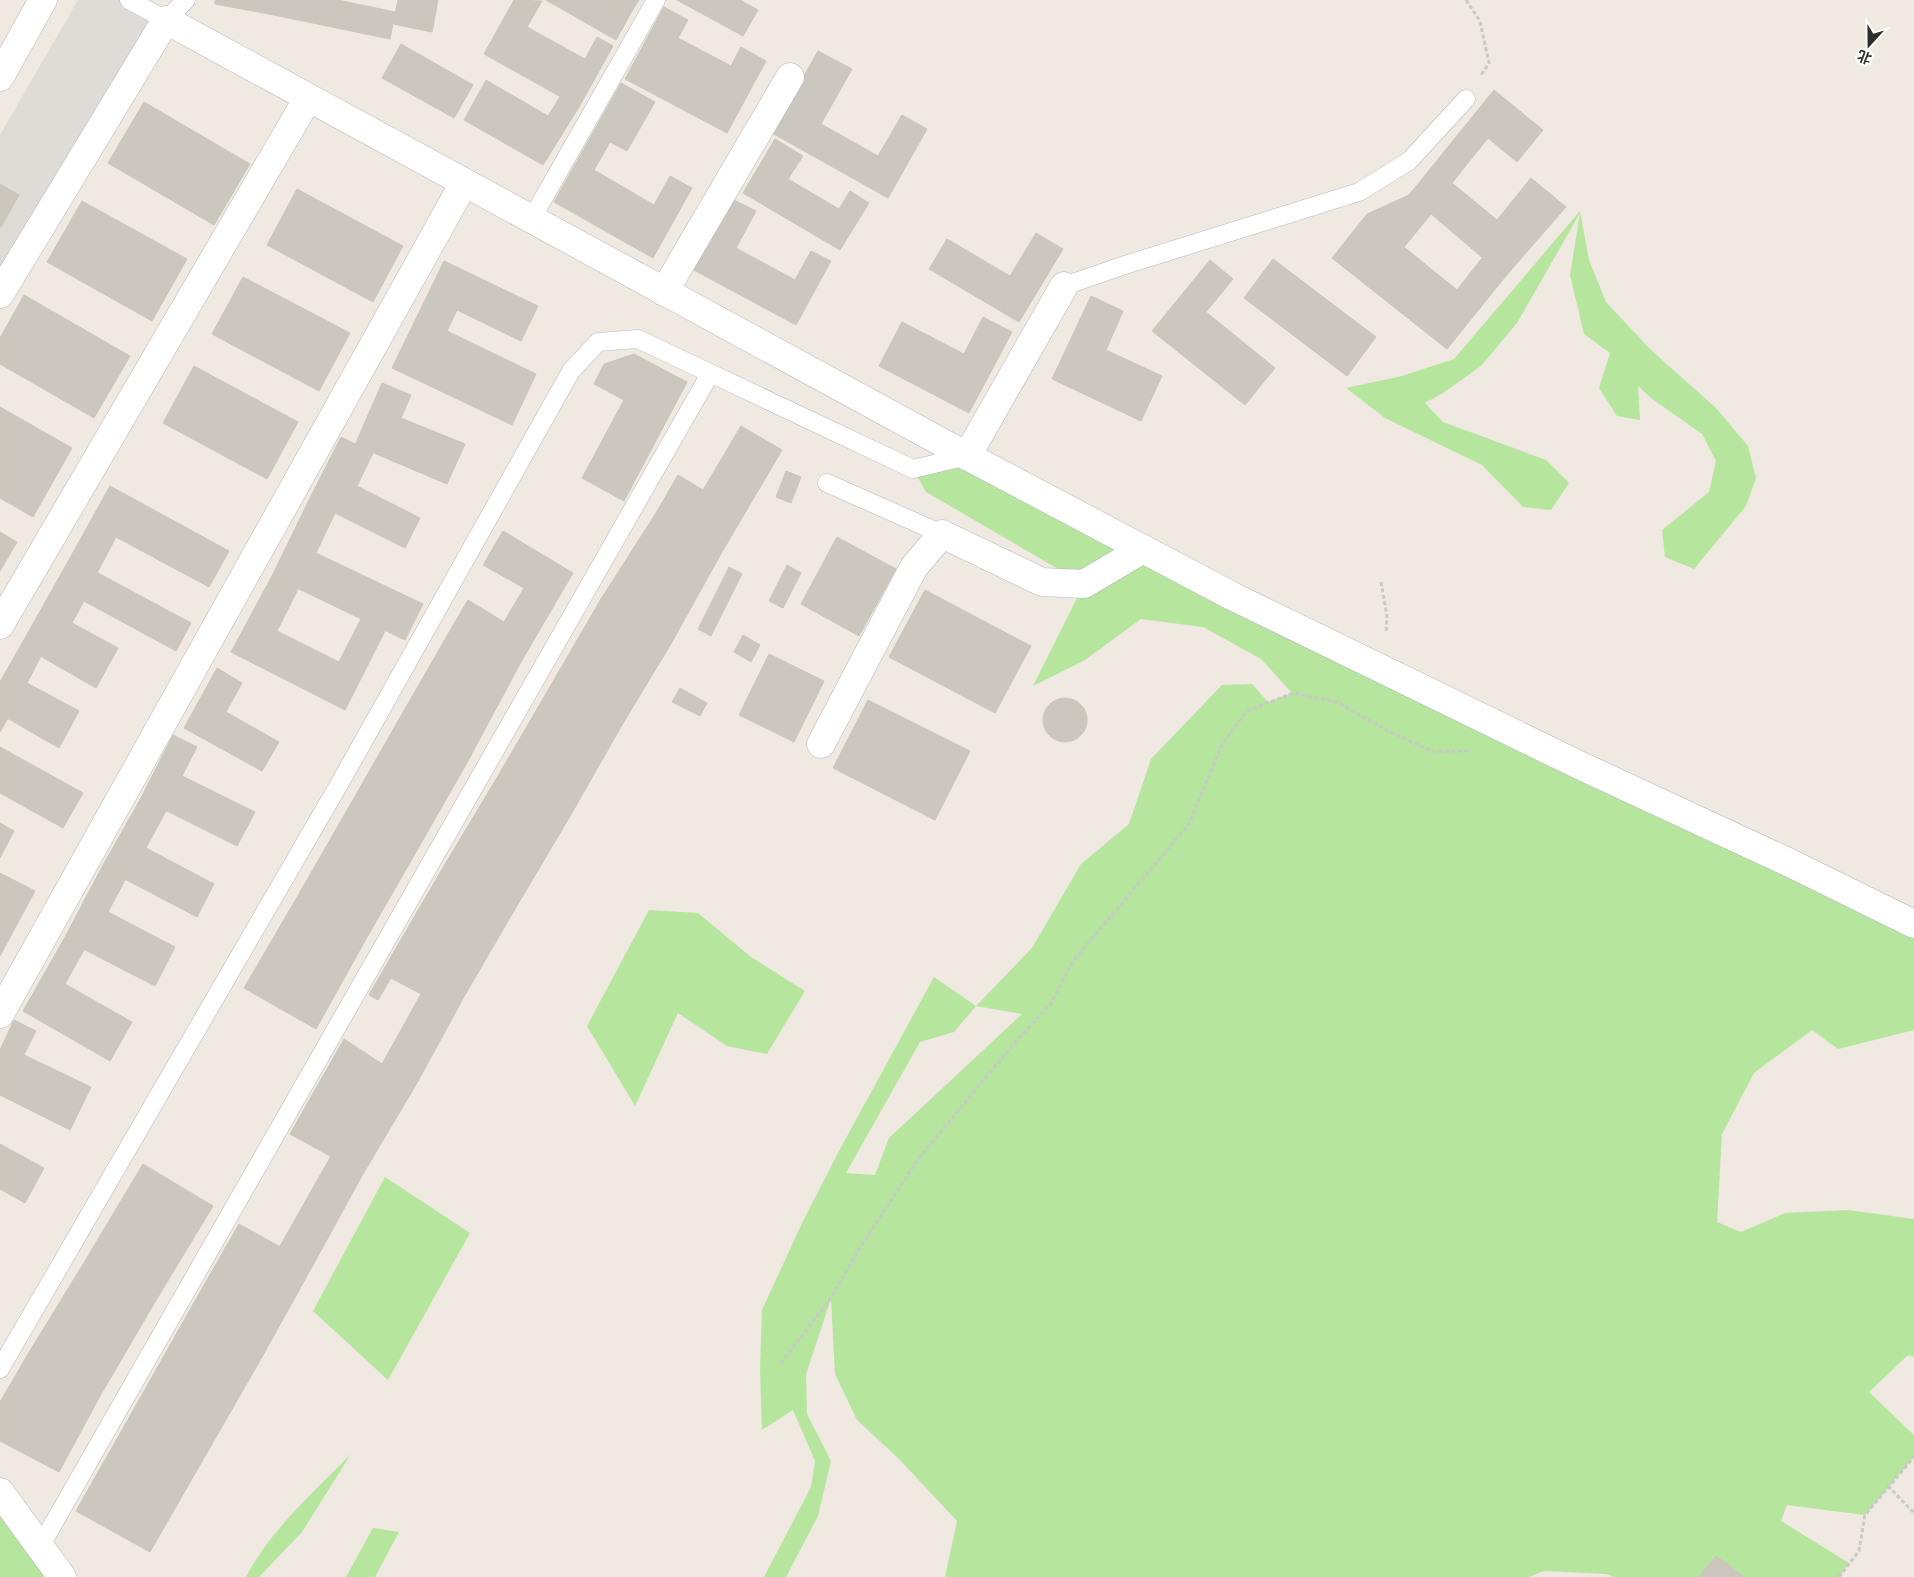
<svg xmlns="http://www.w3.org/2000/svg" width="1914" height="1577" font-family="Roboto,'Noto Sans SC',sans-serif">
	<style>
		.green { fill: #b6e59e; fill-rule: evenodd }
		.plaza { fill: #dfdcd8 }
		.building { fill: #cbc7bf; stroke: #cbc5ba }
		.lines { fill: none; stroke-linecap: round; stroke-linejoin: round }
		.service-casing { stroke: #b4b7c1; stroke-width: 19 }
		.minor-casing { stroke: #b4b7c1; stroke-width: 29 }
		.tertiary-casing { stroke: #b4b7c1; stroke-width: 29 }
		.path { stroke: #c9c9c9; stroke-width: 3; stroke-dasharray: 4 2.5; stroke-linecap: butt }
		.service { stroke: #fff; stroke-width: 18 }
		.minor { stroke: #fff; stroke-width: 28 }
		.tertiary { stroke: #fff; stroke-width: 28 }
	</style>
	<rect width="100%" height="100%" fill="#efe9e1"/>
	<g class="green">
		<polygon points="1580,211 1589,260 1606,302 1651,350 1716,408 1748,446 1756,478 1746,506 1694,569 1665,557 1662,530 1709,492 1716,461 1702,434 1651,398 1638,386 1640,420 1617,416 1599,388 1610,353 1584,334 1570,275 1580,213 1517,323 1481,366 1443,393 1425,403 1443,422 1546,460 1569,483 1551,510 1523,507 1482,465 1385,418 1346,388 1402,376 1454,359"/>
		<path d="M967,456L1914,924V1030L1838,1049L1812,1030L1754,1073L1722,1134L1717,1222L1741,1232L1785,1213L1848,1210L1914,1219V1357L1908,1355L1869,1392L1914,1435V1457L1865,1515L1787,1505L1781,1521L1849,1563L1839,1577H1614L1606,1574L1544,1571L1529,1577H945L957,1521L899,1459L857,1420L835,1374L831,1299L806,1374L807,1414L831,1461L818,1516L786,1577H764L811,1487L815,1461L793,1410L762,1430L760,1369L762,1310L803,1221L839,1151L934,977L976,1006L1032,948L1081,864L1129,824L1151,759L1222,685L1252,684L1268,702L1292,693L1261,659L1203,627L1141,619L1085,660L1033,686L1084,584L926,492L913,469ZM976,1006L1022,1014L889,1138L875,1175L846,1173L920,1042L954,1032Z"/>
		<polygon points="649,910 698,913 751,957 805,991 767,1054 727,1046 678,1013 635,1106 587,1026"/>
		<polygon points="385,1177 470,1233 388,1380 313,1311"/>
		<path d="M351,1454L302,1532L259,1577H246C271,1529 314,1492 351,1454Z"/>
		<polygon points="0,1492 62,1577 0,1577"/>
		<polygon points="373,1528 399,1532 375,1577 346,1577"/>
	</g>
	<polygon class="plaza" points="78,0 129,0 166,20 0,294 0,135"/>
	<g class="building">
		<polygon points="215,0 272,0 269,14 215,4"/>
		<polygon points="272,0 338,0 395,12 390,39 269,14"/>
		<polygon points="398,0 438,0 432,32 393,24"/>
		<polygon points="514,0 542,1 527,27 585,59 597,37 613,46 579,107 484,54"/>
		<polygon points="546,0 613,0 632,11 616,40"/>
		<polygon points="616,0 639,0 632,11 615,1"/>
		<polygon points="677,0 740,0 758,10 743,36"/>
		<polygon points="664,7 688,20 678,38 731,66 741,47 766,61 727,133 625,79"/>
		<polygon points="401,44 473,85 454,118 382,78"/>
		<polygon points="818,51 852,69 821,124 878,156 902,115 927,129 888,198 772,133"/>
		<polygon points="486,80 548,116 560,97 579,107 543,165 464,120"/>
		<polygon points="621,83 655,102 627,151 610,142 594,170 654,205 670,176 692,188 653,258 554,202"/>
		<polygon points="1494,90 1543,130 1517,162 1488,138 1452,183 1497,220 1531,178 1566,207 1505,277 1409,195"/>
		<polygon points="144,102 250,164 214,225 108,163"/>
		<polygon points="775,139 803,156 788,179 839,209 850,191 869,203 840,250 743,193"/>
		<polygon points="0,184 19,195 1,227 0,227"/>
		<polygon points="297,189 403,246 373,302 267,245"/>
		<polygon points="1409,195 1432,213 1404,247 1457,290 1482,258 1505,277 1447,349 1332,258 1367,214"/>
		<polygon points="730,198 756,211 736,248 795,280 811,251 831,261 796,325 692,269"/>
		<polygon points="82,201 187,259 152,321 47,262"/>
		<polygon points="1036,233 1063,249 1019,322 929,269 947,239 1010,276"/>
		<polygon points="1273,259 1376,337 1347,376 1244,298"/>
		<polygon points="1210,260 1233,279 1206,312 1275,368 1245,405 1152,331"/>
		<polygon points="444,261 538,306 521,341 457,310 447,331 536,374 512,425 392,368"/>
		<polygon points="243,277 350,333 319,391 212,334"/>
		<polygon points="24,295 130,356 94,418 0,364 0,338"/>
		<polygon points="1091,296 1123,311 1106,350 1162,376 1141,421 1052,379"/>
		<polygon points="983,317 1012,332 969,413 879,366 902,322 964,354"/>
		<polygon points="634,354 687,382 624,501 582,478 624,400 594,384 604,364"/>
		<polygon points="194,366 298,422 267,479 163,423"/>
		<polygon points="382,383 411,395 401,418 465,444 447,484 355,445"/>
		<polygon points="0,407 72,448 33,517 0,498"/>
		<polygon points="741,426 782,450 722,552 656,513 678,475 703,490"/>
		<polygon points="341,437 373,453 357,486 420,518 405,548 309,500"/>
		<polygon points="786,471 801,477 791,503 776,497"/>
		<polygon points="110,486 229,551 209,587 116,537 97,573 70,558"/>
		<polygon points="309,500 335,513 316,553 423,604 405,640 272,576"/>
		<polygon points="656,513 722,552 672,642 601,599"/>
		<polygon points="503,531 573,573 521,662 455,622 468,600 504,622 524,588 483,565"/>
		<polygon points="0,532 17,542 0,571"/>
		<polygon points="837,537 896,569 859,636 801,604"/>
		<polygon points="70,558 191,623 176,651 84,601 72,623 118,648 96,688 21,645"/>
		<polygon points="787,565 801,573 783,608 769,601"/>
		<polygon points="729,567 742,574 711,636 698,629"/>
		<polygon points="272,576 298,589 277,631 339,662 361,619 385,631 345,710 231,652"/>
		<polygon points="925,590 1031,646 995,713 889,657"/>
		<polygon points="601,599 672,642 622,725 551,685"/>
		<polygon points="455,622 521,662 468,761 398,721"/>
		<polygon points="743,635 760,645 751,662 734,652"/>
		<polygon points="21,645 41,656 27,683 79,711 59,748 0,714 0,682"/>
		<polygon points="769,654 824,681 794,742 739,715"/>
		<polygon points="217,668 242,683 226,712 279,742 262,771 184,728"/>
		<polygon points="551,685 622,725 569,818 498,776"/>
		<polygon points="680,688 707,703 700,716 672,702"/>
		<circle cx="1065" cy="720" r="22"/>
		<polygon points="868,700 970,751 935,820 833,768"/>
		<polygon points="0,714 8,718 0,732"/>
		<polygon points="398,721 468,761 416,852 346,812"/>
		<polygon points="173,735 197,747 182,776 255,812 237,846 141,798"/>
		<polygon points="0,747 83,793 63,828 0,793"/>
		<polygon points="498,776 569,818 515,909 444,866"/>
		<polygon points="141,798 166,811 146,848 214,884 197,917 102,867"/>
		<polygon points="346,812 416,852 366,939 296,899"/>
		<polygon points="0,823 14,831 0,858"/>
		<polygon points="444,866 515,909 465,995 392,955"/>
		<polygon points="102,867 125,880 108,912 175,947 155,986 64,939"/>
		<polygon points="0,873 35,891 0,956"/>
		<polygon points="296,899 366,939 316,1029 244,988"/>
		<polygon points="64,939 84,950 65,984 132,1022 110,1061 23,1011"/>
		<polygon points="392,955 465,995 417,1083 382,1064 421,994 391,978 378,1000 369,995"/>
		<polygon points="14,1020 36,1031 24,1055 91,1087 70,1130 0,1095 0,1050"/>
		<polygon points="344,1039 382,1064 417,1083 363,1174 290,1134"/>
		<polygon points="0,1144 44,1168 25,1203 0,1189"/>
		<polygon points="331,1156 363,1174 313,1265 280,1246"/>
		<polygon points="143,1164 213,1206 155,1302 85,1261"/>
		<polygon points="239,1224 313,1265 262,1357 187,1315"/>
		<polygon points="85,1261 155,1302 100,1396 28,1354"/>
		<polygon points="187,1315 262,1357 208,1451 134,1409"/>
		<polygon points="28,1354 100,1396 59,1472 0,1441 0,1402"/>
		<polygon points="134,1409 208,1451 150,1552 76,1511"/>
		<polygon points="1716,1556 1744,1577 1699,1577"/>
	</g>
	<g class="lines">
		<defs>
			<g id="service">
				<polyline points="129,0 166,20 186,0"/>
				<polyline points="531,220 656,0"/>
				<polyline points="1064,286 1125,265 1359,192 1409,161 1466,99"/>
				<polyline points="827,483 942,534"/>
				<polyline points="0,1369 341,781 571,371 598,342 638,339 913,469 967,456"/>
				<polyline points="40,1547 710,374"/>
			</g>
			<g id="minor">
				<polyline points="0,77 43,0"/>
				<polyline points="664,292 790,77"/>
				<polyline points="967,456 1064,286"/>
				<polyline points="0,625 308,98"/>
				<polyline points="821,744 914,567 942,534 1042,582 1084,584 1143,549"/>
				<polyline points="0,1014 464,183"/>
				<polyline points="0,1492 62,1577"/>
			</g>
			<polyline id="tertiary" points="0,294 166,20 967,456 1232,596 1579,765 1790,863 1914,924"/>
		</defs>
		<use href="#service" class="service-casing"/>
		<use href="#minor" class="minor-casing"/>
		<use href="#tertiary" class="tertiary-casing"/>
		<g class="path">
			<polyline points="1466,0 1480,21 1489,63 1481,75"/>
			<polyline points="1381,582 1387,616 1386,633"/>
			<polyline points="781,1363 831,1298 861,1246 919,1158 1017,1040 1050,1005 1073,961 1189,824 1222,744 1247,711 1293,693 1337,702 1388,731 1434,752 1470,751"/>
			<polyline points="1888,1486 1914,1513"/>
			<polyline points="1839,1577 1859,1551 1865,1515 1914,1457"/>
		</g>
		<use href="#service" class="service"/>
		<use href="#minor" class="minor"/>
		<use href="#tertiary" class="tertiary"/>
	</g>
	<g transform="translate(1869 45) rotate(201)" stroke="#ffffff" stroke-width="4" paint-order="stroke">
	<path d="M0-4L9 19L0 12L-9 19Z" fill="#2e2e2e"/>
	<text y="-8" font-size="14" font-weight="bold" text-anchor="middle" fill="#2e2e2e">北</text>
	</g>
</svg>
